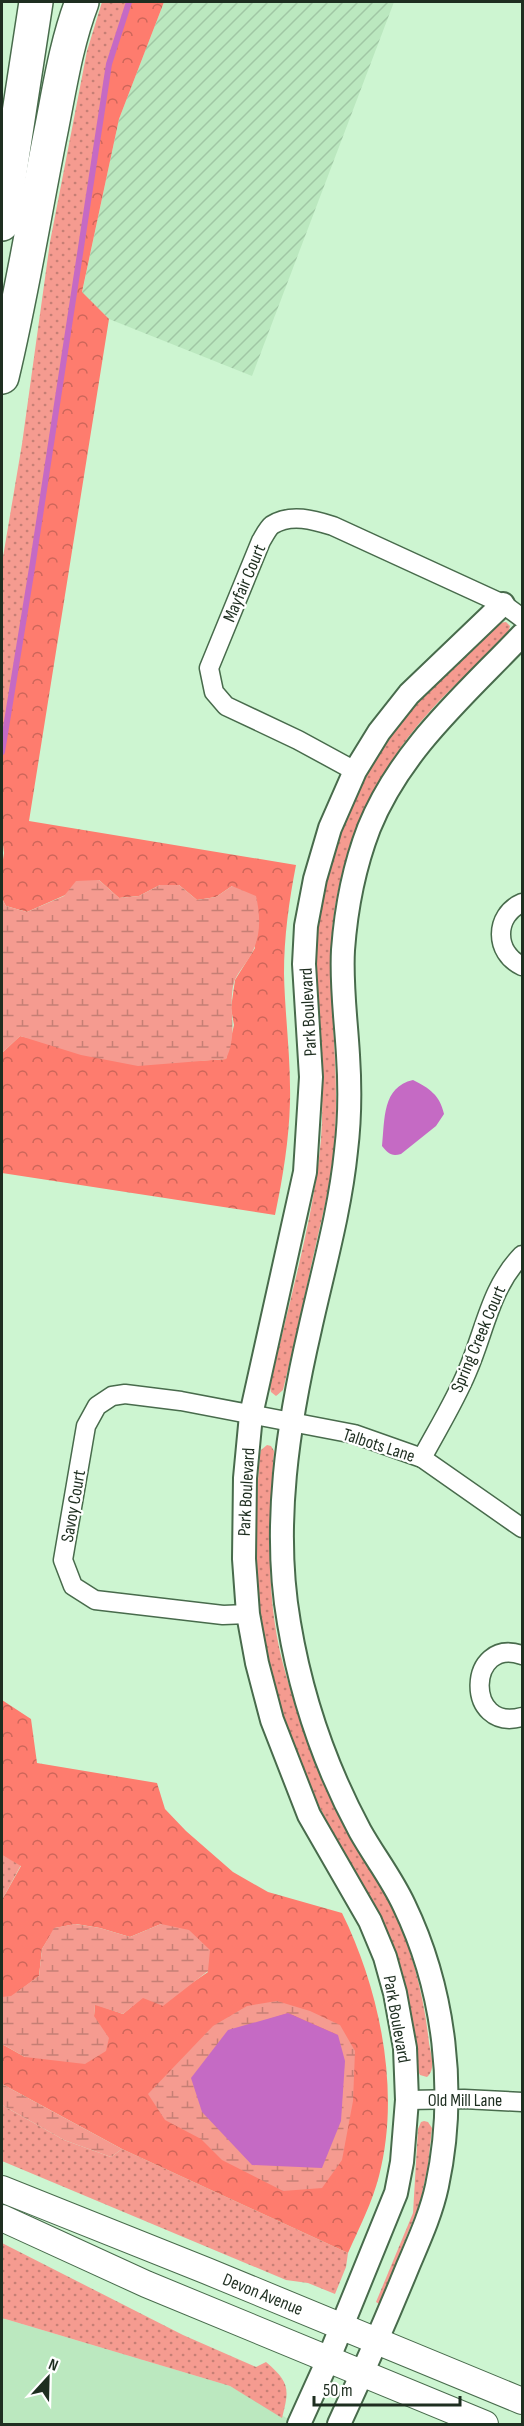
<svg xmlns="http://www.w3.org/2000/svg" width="524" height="2426" font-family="'Sofia Sans Condensed',sans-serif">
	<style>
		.built { fill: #bbe8bf }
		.industrial { fill: url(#industrial-furrows) }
		.grass { fill: url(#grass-dots) }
		.forest { fill: url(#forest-crowns) }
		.wetland { fill: url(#wetland-marsh); fill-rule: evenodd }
		.water { fill: #c56ac4 }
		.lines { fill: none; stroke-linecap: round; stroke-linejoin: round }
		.stream { stroke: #c56ac4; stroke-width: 6 }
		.minor-casing { stroke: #486b4c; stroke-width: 21 }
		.tertiary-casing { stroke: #486b4c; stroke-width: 26 }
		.secondary-casing { stroke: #486b4c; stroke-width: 28 }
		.motorway-casing { stroke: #486b4c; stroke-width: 36 }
		.minor { stroke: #fff; stroke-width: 18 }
		.tertiary { stroke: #fff; stroke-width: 22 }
		.secondary { stroke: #fff; stroke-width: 26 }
		.motorway { stroke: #fff; stroke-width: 33 }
		.labels { text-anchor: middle; stroke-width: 4.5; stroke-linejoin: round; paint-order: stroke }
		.street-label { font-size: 18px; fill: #1e2e20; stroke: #fff }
	</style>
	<defs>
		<pattern id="industrial-furrows" width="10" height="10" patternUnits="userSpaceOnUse" patternTransform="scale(1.5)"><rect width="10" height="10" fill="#bbe8bf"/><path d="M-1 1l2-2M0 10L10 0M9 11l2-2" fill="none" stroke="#a0c7a4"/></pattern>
		<pattern id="grass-dots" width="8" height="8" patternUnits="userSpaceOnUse" patternTransform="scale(1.5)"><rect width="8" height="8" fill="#f59b90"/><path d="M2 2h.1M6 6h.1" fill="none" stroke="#c67f75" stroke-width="1.8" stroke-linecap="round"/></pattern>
		<pattern id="forest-crowns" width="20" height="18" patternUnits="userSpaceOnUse" patternTransform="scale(1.5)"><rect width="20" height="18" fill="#fe7c6e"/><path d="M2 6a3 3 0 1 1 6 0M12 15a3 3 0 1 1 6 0" fill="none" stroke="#cd665a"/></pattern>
		<pattern id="wetland-marsh" width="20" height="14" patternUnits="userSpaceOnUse" patternTransform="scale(1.5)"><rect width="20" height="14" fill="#f59b90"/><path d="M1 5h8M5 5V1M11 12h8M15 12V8" fill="none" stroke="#c67f75"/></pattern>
	</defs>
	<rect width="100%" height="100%" fill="#cdf5d1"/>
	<polygon class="built" points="2,2318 230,2386 297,2424 2,2424"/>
	<polygon class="industrial" points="164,2 394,2 252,376 109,319 82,293 119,119"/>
	<g class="grass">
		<polygon points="102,2 129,2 109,64 2,749 2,563 22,444 50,242 87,51"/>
		<path d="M506,622L510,626L508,634C483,660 455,683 431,710C371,775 333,864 331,952C330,1013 339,1072 335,1133C333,1174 323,1214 314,1253C304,1299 294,1345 283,1390L276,1396L271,1392L270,1387C287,1307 314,1220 321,1139C326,1074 314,1010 317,945C321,865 353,782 403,720C432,685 467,655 499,623Z"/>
		<path d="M267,1445L271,1446L274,1451C269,1521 265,1596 283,1664C294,1704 307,1746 324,1785C343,1826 369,1864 390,1904C412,1947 424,1996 429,2043C431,2054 436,2070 427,2077L420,2075L418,2071C413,2017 403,1963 379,1913C359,1874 333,1838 315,1797C292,1746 269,1684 261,1628C253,1571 255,1513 260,1455L261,1450Z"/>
		<polygon points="2,1855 21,1865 2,1900"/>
		<polygon points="2,2105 64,2140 111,2157 122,2149 348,2253 346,2267 335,2294 308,2283 286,2280 2,2161"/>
		<polygon points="424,2121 428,2122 432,2128 428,2165 420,2203 379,2304 376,2302 413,2213 418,2129 421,2122"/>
		<path d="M2,2243L183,2335L256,2367L266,2362C289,2382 290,2388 282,2418L230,2386L2,2318Z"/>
	</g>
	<g class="forest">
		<path d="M129,2H164L119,119L82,292L109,319L29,821L296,865C289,901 284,937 284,974C285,1017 291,1059 290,1102C289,1140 283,1177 275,1215L2,1173V1053L20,1036L47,1042L195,1061L226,1059L234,1025L231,1008L235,980L255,948L232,886L216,897L197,900L179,885H160L139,896L119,898L99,880L27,912L6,906L2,899V866L4,853L2,836V750L109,64Z"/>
		<path d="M2,1700L31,1719L37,1763L157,1783L165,1809L186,1831L233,1872L268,1892L342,1913C380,1990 401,2092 379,2176C372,2203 359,2228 348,2253L122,2149L2,2084V2044L25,2057L94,2016L95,2004L123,2014L143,1997L186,1987L208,1972L161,1924L130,1937L100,1928L76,1924L55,1928L42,1949L39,1976L11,1997H2V1900L21,1866L2,1855Z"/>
	</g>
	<g class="wetland">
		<path d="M99,880L119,898L139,896L160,885H179L197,900L216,897L232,886L256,896C261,918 261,939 249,958C244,966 237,974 234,982C227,1010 239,1032 226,1059L138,1066L81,1055L20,1036L2,1053V899L6,906L27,912L64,896L76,881Z"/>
		<polygon points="75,1924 100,1928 130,1937 161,1924 189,1930 210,1950 208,1971 163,2006 143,1998 123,2014 95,2005 94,2016 109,2038 106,2051 85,2064 25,2057 2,2044 2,1997 11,1996 39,1976 42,1949 54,1928"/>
		<path d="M277,2001L310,2011L340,2025L355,2051L353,2101L342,2160L322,2188L283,2191L222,2160L201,2139L165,2120L148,2094L213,2026L247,2006ZM288,2013L338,2035L269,2019Z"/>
		<polygon points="2,2084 122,2149 111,2157 64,2140 2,2105"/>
	</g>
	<g class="water">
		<path d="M413,1080C429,1088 440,1095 444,1114L436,1126L401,1154C391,1157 388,1153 382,1146C385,1119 382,1087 413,1080Z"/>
		<polygon points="288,2013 338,2035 345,2061 341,2121 322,2168 252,2165 202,2112 191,2078 228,2030"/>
	</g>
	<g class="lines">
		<polyline class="stream" points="2,752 32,568 109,64 129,2"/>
		<defs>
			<g id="minor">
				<path d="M355,771L298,740L226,706L214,692L209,668L261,541C264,536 268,528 272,525C291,513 314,520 333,526L503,604L522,618"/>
				<path d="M522,903C494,915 494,953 522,966"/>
				<path d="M422,1458C437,1430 455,1401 467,1372C485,1331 490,1288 522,1255"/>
				<polyline points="248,1614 223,1615 95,1600 73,1586 63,1560 86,1426 97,1406 112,1396 125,1394 181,1401 354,1434 422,1458 522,1528"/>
				<path d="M522,1655C467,1636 464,1733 522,1717"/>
				<polyline points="407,2100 464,2099 522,2102"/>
			</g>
			<g id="tertiary">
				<polyline points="299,2424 328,2360 396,2193 402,2162 407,2100 405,2048 395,1993 385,1957 370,1921 309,1815 272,1720 257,1663 248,1614 244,1559 245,1478 251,1415 305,1172 311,1077 304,964 306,926 315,879 330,828 355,771 379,732 409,694 503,604"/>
				<path d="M339,2424C363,2372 386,2320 408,2266C419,2240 431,2214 437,2186C457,2093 445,1990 404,1905C392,1879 374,1856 360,1831C325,1766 301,1695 289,1623C272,1526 288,1424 310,1329C323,1270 340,1211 346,1151C350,1119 350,1086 348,1055C346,1020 341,985 343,950C346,909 354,867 369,828C401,749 465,695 522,635"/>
			</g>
			<g id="secondary">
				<polyline points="2,2189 207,2271 522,2401"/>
				<polyline points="2,2218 146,2284 485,2424"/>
			</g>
			<g id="motorway">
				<polyline points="2,224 36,2"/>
				<path d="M2,377C22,294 35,210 52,126C60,85 67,41 82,2"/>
			</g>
		</defs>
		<use href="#minor" class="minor-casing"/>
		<use href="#tertiary" class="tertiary-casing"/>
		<use href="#secondary" class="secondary-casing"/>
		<use href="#motorway" class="motorway-casing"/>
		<use href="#minor" class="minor"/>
		<use href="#tertiary" class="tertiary"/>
		<use href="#secondary" class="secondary"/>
		<use href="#motorway" class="motorway"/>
	</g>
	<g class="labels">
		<g class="street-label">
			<text transform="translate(244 583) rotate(-67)" y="6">Mayfair Court</text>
			<text transform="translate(308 1012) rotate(-93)" y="6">Park Boulevard</text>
			<text transform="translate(478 1339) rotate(-67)" y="6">Spring Creek Court</text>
			<text transform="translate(379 1445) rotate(18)" y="6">Talbots Lane</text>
			<text transform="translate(246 1492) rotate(-87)" y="6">Park Boulevard</text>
			<text transform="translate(73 1506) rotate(-80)" y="6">Savoy Court</text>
			<text transform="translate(397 2019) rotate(80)" y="6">Park Boulevard</text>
			<text x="465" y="2106">Old Mill Lane</text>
			<text transform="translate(263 2294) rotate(22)" y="6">Devon Avenue</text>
		</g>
	</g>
	<rect width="524" height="2426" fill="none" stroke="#1e2e20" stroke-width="6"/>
	<g transform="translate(48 2378) rotate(22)" stroke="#ffffff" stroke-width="4.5" paint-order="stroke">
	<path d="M0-4.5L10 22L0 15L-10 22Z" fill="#1e2e20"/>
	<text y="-9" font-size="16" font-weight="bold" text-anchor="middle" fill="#1e2e20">N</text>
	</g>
	<path d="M314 2396v9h146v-9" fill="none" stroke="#1e2e20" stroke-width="3"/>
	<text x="323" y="2396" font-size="18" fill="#1e2e20" stroke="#ffffff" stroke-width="4.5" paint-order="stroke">50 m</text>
</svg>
